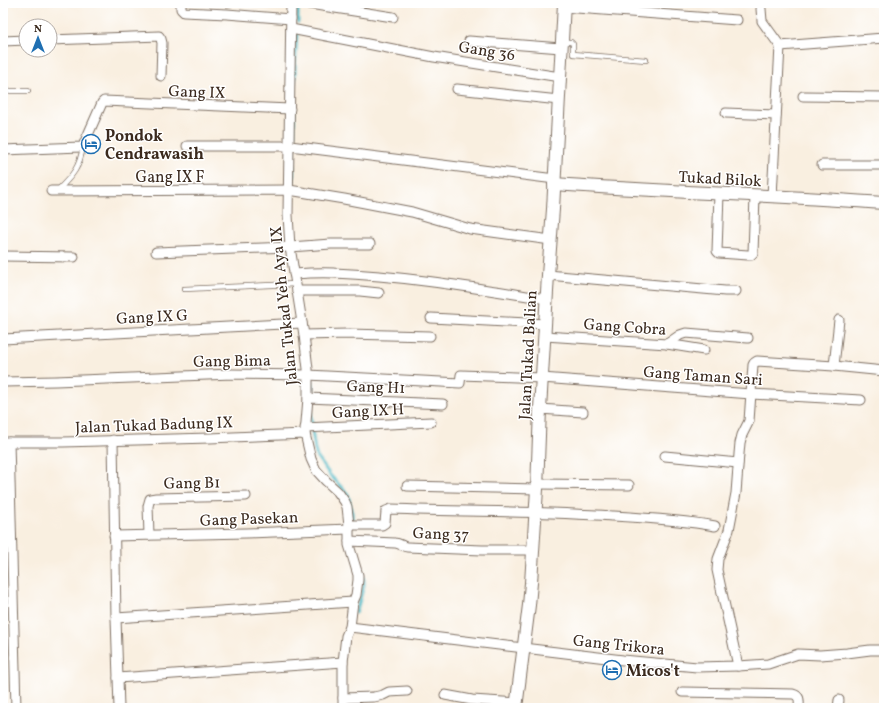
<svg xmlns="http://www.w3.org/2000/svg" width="887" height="711" font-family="Vollkorn,serif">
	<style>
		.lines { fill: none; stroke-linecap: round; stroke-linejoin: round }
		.stream { stroke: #4cbac6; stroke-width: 3 }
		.lane-casing { stroke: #7e6f62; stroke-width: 6 }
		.street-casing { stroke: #7e6f62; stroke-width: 11 }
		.secondary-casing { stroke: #7e6f62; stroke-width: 14 }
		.lane { stroke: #fff; stroke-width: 4.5 }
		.street { stroke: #fff; stroke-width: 9 }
		.secondary { stroke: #fff; stroke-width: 12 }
		.labels { text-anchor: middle; stroke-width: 3; stroke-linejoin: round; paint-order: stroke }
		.street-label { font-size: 16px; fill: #3b2a1e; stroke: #fff }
		.poi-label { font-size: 16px; font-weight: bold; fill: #3b2a1e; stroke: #fff; text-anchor: start }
	</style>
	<rect width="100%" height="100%" fill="#fff"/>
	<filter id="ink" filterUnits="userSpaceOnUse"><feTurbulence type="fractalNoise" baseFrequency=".025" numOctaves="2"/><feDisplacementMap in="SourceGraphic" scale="8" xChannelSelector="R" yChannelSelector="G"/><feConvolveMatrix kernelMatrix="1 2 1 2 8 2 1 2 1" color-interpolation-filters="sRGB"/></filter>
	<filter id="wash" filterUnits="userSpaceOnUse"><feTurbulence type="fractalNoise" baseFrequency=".012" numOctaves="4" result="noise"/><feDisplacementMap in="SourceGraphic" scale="16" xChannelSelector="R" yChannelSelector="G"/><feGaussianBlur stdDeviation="0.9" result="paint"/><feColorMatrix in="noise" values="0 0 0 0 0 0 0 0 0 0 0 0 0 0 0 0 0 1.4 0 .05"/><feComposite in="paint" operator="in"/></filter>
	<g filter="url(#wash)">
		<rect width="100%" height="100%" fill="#f9efe0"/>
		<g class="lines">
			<g class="stream">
				<polyline points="298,22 298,8"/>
				<polyline points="294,92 297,33"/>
				<polyline points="294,107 294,137"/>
				<polyline points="293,182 294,149"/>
				<polyline points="312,381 313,393"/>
				<polyline points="311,411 312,425"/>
				<polyline points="312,430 315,450 317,457 330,475 348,494 352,513 352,518"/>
				<polyline points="356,613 364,585 364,580 361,572"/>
			</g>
		</g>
	</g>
	<g filter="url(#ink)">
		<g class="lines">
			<defs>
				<g id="lane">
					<polyline points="563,42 571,42 573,44 573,54 646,60"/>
					<polyline points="3,91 28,91"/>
					<path d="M58,190C73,175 80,167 83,146"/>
					<polyline points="184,289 296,284"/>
				</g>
				<g id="street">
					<polyline points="181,3 181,9 184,12 227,14 291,19"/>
					<polyline points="291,3 288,215 290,247 304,335 308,369 308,398 305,434 311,459 316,470 326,481 338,492 345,502 347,507 349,525 349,545 358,575 358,580 356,595 353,602 350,627 346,636 343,662 343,708"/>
					<polyline points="303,3 393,17"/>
					<polyline points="563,7 737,20"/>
					<polyline points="761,9 762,21 780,46 772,196"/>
					<polyline points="291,29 434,57 560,77"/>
					<polyline points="50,40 159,36 161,39 162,43 161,76"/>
					<polyline points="3,41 26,40"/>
					<polyline points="469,41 561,48"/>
					<polyline points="780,46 884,38"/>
					<polyline points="457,89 559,100"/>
					<polyline points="803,96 884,97"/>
					<polyline points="726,113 776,115"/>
					<polyline points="187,146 290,146 555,179"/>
					<polyline points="3,150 81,147 83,146 102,103 104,101 290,109"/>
					<polyline points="822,165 884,165"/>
					<polyline points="51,191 289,190 344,199 412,212 470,229 551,240"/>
					<polyline points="719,194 717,251 719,253 748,255 751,255 753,253 755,196"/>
					<polyline points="156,252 290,247 331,244 370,244"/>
					<polyline points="3,256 74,257"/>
					<path d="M294,274C307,273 321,272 334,273C406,276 476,288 547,299"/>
					<polyline points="548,275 725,291 736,291"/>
					<polyline points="297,291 360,291 379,293"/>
					<polyline points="431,318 546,324"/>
					<polyline points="304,335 347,334 430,336"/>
					<polyline points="545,336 667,344 704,350"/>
					<polyline points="3,339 302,323"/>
					<polyline points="667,344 680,335 686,333 748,338"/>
					<polyline points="834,366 839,320"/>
					<polyline points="3,382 56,381 232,374 308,375 460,383 461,375 542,378 751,394 861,400"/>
					<polyline points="308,398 443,404"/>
					<polyline points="540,409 583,412"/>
					<polyline points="305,428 431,422"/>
					<polyline points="113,440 116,618 119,708"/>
					<polyline points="3,442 63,442 210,438 305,434"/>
					<polyline points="9,442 16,708"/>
					<polyline points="665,456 738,463"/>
					<polyline points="537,484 629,485"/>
					<polyline points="407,486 537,489"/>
					<path d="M349,525H382L385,523L386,511L391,509C465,512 538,511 612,516C646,518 681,520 715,526"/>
					<polyline points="149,535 148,506 150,499 156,498 246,496"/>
					<polyline points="114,536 246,533 349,529"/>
					<path d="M349,541L395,543C400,543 403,547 407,547L482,550H533"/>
					<polyline points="116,618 353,602"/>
					<polyline points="350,627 623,660 697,667 738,666 768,664 798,654 820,655 847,653 870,650 884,650"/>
					<polyline points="738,666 717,570 718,559 729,530 736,493 739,454 740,443 742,435 749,421 753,365 754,363 757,361 834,366 884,371"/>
					<polyline points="118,678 343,662"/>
					<path d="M682,692L793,694C801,696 799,702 799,708"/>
					<polyline points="445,695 472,700 517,703"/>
					<polyline points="343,698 374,697 383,695 389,692 407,691"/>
					<polyline points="838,708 839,700"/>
				</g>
				<g id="secondary">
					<path d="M554,184C664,192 774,195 884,203"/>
					<polyline points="516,708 529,605 531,583 537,489 540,409 548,275 553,209 564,3"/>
				</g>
			</defs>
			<use href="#lane" class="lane-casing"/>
			<use href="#street" class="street-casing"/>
			<use href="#secondary" class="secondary-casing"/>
			<use href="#lane" class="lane"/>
			<use href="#street" class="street"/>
			<use href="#secondary" class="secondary"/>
		</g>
	</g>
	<defs>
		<symbol id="hotel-ring" viewBox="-11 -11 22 22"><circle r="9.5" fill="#fff" stroke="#1f6fb2" stroke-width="1.5"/><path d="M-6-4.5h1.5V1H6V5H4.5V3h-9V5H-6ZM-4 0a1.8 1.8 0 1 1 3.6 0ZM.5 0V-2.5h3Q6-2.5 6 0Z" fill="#1f6fb2"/></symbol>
	</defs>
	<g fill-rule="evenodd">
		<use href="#hotel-ring" x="80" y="133" width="22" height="22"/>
		<use href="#hotel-ring" x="601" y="659" width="22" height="22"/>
	</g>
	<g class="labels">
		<g class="street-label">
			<text transform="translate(487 50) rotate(9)" y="6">Gang 36</text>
			<text transform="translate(197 91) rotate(2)" y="6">Gang IX</text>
			<text x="170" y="182">Gang IX F</text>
			<text transform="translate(720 178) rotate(3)" y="6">Tukad Bilok</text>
			<text transform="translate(283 306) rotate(-96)" y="6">Jalan Tukad Yeh Aya IX</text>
			<text transform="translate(152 316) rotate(-3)" y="6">Gang IX G</text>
			<text transform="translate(625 326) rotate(4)" y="6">Gang Cobra</text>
			<text transform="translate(527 355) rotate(-87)" y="6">Jalan Tukad Balian</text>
			<text transform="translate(232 360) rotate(-1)" y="6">Gang Bima</text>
			<text transform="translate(703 375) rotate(4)" y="6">Gang Taman Sari</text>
			<text transform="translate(376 386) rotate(2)" y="6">Gang H1</text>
			<text transform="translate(368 410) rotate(-3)" y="6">Gang IX H</text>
			<text transform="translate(154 424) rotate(-2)" y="6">Jalan Tukad Badung IX</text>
			<text transform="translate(192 482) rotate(-1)" y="6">Gang B1</text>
			<text transform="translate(249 518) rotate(-2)" y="6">Gang Pasekan</text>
			<text transform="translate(441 533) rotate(2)" y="6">Gang 37</text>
			<text transform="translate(619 644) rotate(6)" y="6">Gang Trikora</text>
		</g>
		<g class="poi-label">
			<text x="105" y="141">Pondok<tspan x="105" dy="18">Cendrawasih</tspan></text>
			<text x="626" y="676">Micos't</text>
		</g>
	</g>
	<rect width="887" height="711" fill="none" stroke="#fff" stroke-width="16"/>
	<g transform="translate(38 38)"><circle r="19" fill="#ffffff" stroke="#b1aaa5"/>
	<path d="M0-3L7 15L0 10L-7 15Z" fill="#1f6fb2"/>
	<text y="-6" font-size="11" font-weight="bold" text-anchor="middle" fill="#3b2a1e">N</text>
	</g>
</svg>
